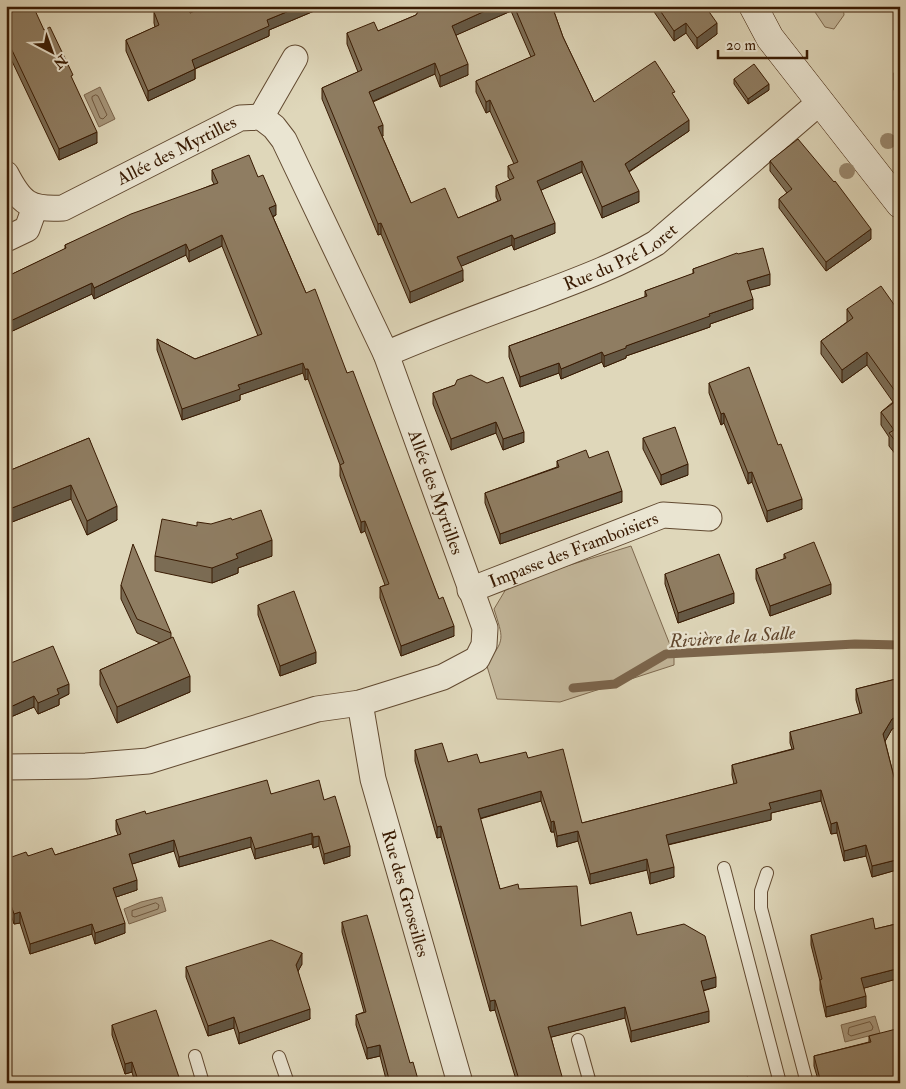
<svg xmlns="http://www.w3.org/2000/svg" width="906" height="1089" font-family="'IM FELL Double Pica',serif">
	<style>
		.green { fill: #c3b79b; stroke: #7e694f }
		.water { fill: #a7977c; stroke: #7b654c }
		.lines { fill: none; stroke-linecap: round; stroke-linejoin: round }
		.shore { stroke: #705940; stroke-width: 1 }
		.stream { stroke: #7b654c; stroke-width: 9 }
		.service-casing { stroke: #624a31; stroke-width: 14 }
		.minor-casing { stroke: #624a31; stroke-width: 27 }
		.secondary-casing { stroke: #391b03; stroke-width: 29 }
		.service { stroke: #eae5d2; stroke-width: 12 }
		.minor { stroke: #eae5d2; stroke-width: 25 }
		.secondary { stroke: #eae5d2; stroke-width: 28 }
		.tree { fill: #9a896f }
		.wall { fill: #7b6c54; stroke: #391b03; fill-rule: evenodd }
		.shaded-wall { fill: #645845; stroke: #391b03 }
		.building { fill: #8f7d62; stroke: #391b03 }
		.labels { text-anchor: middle; stroke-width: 4.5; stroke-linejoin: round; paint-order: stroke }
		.street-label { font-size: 18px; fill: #391b03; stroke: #eae5d2 }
		.water-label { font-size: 19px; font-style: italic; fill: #60462d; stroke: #eae5d2 }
	</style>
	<rect width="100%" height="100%" fill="#dfd7ba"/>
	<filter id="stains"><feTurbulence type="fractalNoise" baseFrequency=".004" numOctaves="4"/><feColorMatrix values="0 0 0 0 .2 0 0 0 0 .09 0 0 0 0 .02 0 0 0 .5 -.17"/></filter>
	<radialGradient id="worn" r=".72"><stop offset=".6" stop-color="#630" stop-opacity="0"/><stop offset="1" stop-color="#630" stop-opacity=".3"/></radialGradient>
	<g class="green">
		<polygon points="811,6 843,6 844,15 834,29 825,27"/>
		<path d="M631,546L674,655V665L560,702L497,699L486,663C506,640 503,638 494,609L509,584Z"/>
	</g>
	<g class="water">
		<polygon points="100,87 115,119 99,127 84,95"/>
		<polygon points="162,897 166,911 129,924 124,909 141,902"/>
		<polygon points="875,1016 880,1033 845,1042 841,1025"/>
	</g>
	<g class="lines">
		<g class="shore">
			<polygon points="96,95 98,96 107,115 103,119 100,118 92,99 92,97"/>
			<polygon points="156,903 159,905 158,909 135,917 132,916 132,911"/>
			<polygon points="870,1022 873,1027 872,1030 851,1036 848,1034 849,1028"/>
		</g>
		<polyline class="stream" points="573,688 615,684 666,654 855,644 900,645"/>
		<defs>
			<g id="service">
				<polyline points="724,868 780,1083"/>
				<polyline points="767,873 761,891 761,908 807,1083"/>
				<polyline points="578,1040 590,1083"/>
				<polyline points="195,1056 203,1083"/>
				<polyline points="279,1057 288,1083"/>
			</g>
			<g id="minor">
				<polyline points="261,117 295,58"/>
				<path id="s1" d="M6,174C21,203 29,210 63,208L240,118L261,117L274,127L284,140L386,354L485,628L484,645L477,659L443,677L360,703L317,709L148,761L86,766L6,767"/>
				<polyline points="6,239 27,229 35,207"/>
				<path id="s2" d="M386,354C434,333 484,315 533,297C575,281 617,266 656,243L820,102"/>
				<path id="s3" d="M470,590L663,515L709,518"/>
				<path id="s4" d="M360,703L373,779L460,1083"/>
			</g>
			<polyline id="secondary" points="753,6 770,38 900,204"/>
		</defs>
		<use href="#service" class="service-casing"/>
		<use href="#minor" class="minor-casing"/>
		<use href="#secondary" class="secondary-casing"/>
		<use href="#service" class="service"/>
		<use href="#minor" class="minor"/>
		<use href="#secondary" class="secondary"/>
	</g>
	<g class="tree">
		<circle cx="888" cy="141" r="8"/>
		<circle cx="847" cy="171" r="8"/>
	</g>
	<g class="wall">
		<polygon points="6,6 44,30 73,82 97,143 59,160 10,57 7,59 6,57"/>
		<polygon points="207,6 326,6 269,30 269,36 195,69 195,79 148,101 126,51 126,40 155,27 154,23 154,12 190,13"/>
		<path d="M422,6H552L563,37L594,102L675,98L689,131L629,172L639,202L602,218L582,172L541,190L555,233L514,250L512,245L461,266L463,281L410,303L381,234L378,235L322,99V88L358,72L347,44V33L378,31L416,15ZM511,11L531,57L476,81V92L486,113L490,111L514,164L508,166V177L510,180L496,186V197L498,201L458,218L411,203L382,136H383L373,102L435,74L440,87L468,75L456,35Z"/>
		<polygon points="650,6 705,6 717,34 697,49 686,33 674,41"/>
		<polygon points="900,57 900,98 894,90 894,74"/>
		<polygon points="734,79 769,90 748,104 734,84"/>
		<polygon points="770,161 871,239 826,271 779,208 779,199 787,193 770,171"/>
		<polygon points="212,170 258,177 276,215 273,217 306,293 347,373 454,636 401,656 380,598 380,587 385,585 365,531 361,533 340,476 340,465 308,379 305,380 303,373 240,395 240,400 182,420 157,350 157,339 195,359 258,336 222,246 189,262 186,255 94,299 92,294 6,334 6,277 65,249 65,245 214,184 212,180"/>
		<polygon points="738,254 770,285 750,290 753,309 710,324 710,327 626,356 626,358 604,367 602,362 561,379 559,373 520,387 509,357 509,346 645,297 645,291 693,274 693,269"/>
		<polygon points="847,309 900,313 900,460 889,446 889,437 881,425 881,412 893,402 867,365 842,383 821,354 821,341 847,322"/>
		<polygon points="709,383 778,445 802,509 767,522 752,482 748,484 724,423 721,425 709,393"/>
		<polygon points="455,385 524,442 503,450 496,433 451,450 433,404 433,393"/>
		<polygon points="89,438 117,520 87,535 71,499 12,522 6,508 6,472"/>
		<polygon points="643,438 688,475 661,485 643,449"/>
		<polygon points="589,458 622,502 500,544 485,503 485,493 557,467 557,461"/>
		<polygon points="784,554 831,594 770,616 756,579 756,569 784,559"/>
		<polygon points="155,556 272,556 238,568 238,573 212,583 155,571"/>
		<polygon points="665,574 734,603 678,623 665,584"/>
		<polygon points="121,585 171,633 171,638 190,692 117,723 100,685 100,670 160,643 137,633 121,599"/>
		<polygon points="258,605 316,663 280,676 258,615"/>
		<polygon points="6,665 69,694 59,699 59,705 38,714 34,707 6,719"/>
		<polygon points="900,678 900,726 892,729 885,741 895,781 900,780 900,869 872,877 866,856 844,861 837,833 831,834 821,801 771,813 771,820 668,845 674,877 650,884 647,870 590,884 578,841 557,847 554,832 551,832 541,801 480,819 500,889 519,889 581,926 637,935 716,987 703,991 709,1022 631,1042 625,1018 551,1037 563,1083 517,1083 495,1010 490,1011 441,837 437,838 415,761 415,750 448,762 480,763 528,758 582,823 734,784 732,775 732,765 792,749 790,743 790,732 860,714 856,700 856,689"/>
		<polygon points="271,794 324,800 350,856 324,864 319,846 313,848 312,844 255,859 251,847 179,867 174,851 132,864 137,890 116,897 125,933 95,944 92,934 30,954 20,923 14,924 8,906 6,859 28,856 55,855 118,835 116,830 116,820"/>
		<polygon points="342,922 410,1063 419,1083 387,1083 380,1056 367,1059 356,1025 356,1015 364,1012 342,932"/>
		<polygon points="900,923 900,978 864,988 866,1007 826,1017 820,990 820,981 811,945 811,935 875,929"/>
		<polygon points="302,964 298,971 310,1019 239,1044 234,1028 208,1036 186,977 186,967"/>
		<polygon points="112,1025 181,1083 135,1083 132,1072 125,1074 112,1035"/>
		<polygon points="869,1036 900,1083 819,1083 814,1066 814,1056 869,1042"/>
	</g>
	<g class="shaded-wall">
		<polygon points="301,6 326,6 269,30 269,36 192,70 192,60 267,20"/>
		<polygon points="496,6 511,6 511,11 452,37 452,26"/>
		<polygon points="686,23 686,33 674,41 674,31"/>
		<polygon points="717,23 717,34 697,49 697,38"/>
		<polygon points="10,46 10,57 7,59 7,48"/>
		<polygon points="435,63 435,74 369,103 369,92"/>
		<polygon points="468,64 468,75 440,87 440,76"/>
		<polygon points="195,69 195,79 148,101 148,91"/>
		<polygon points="769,84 769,90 748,104 748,99"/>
		<polygon points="490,100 490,111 486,113 486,102"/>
		<polygon points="689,120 689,131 625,174 625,164"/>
		<polygon points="383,125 383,136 378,138 378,127"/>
		<polygon points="97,132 97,143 59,160 59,149"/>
		<polygon points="582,161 582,172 537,192 537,181"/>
		<polygon points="639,191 639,202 602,218 602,207"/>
		<polygon points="276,205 276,215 269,218 269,208"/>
		<polygon points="381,223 381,234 378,235 378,224"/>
		<polygon points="555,223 555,233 514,250 514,239"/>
		<polygon points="871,229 871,239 826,271 826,262"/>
		<polygon points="222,235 222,246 189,262 189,251"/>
		<polygon points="512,235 512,245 457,268 457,257"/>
		<polygon points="186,244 186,255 94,299 94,288"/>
		<polygon points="463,270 463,281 410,303 410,292"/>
		<polygon points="770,274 770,285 747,291 747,281"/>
		<polygon points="92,283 92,294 6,334 6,323"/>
		<polygon points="753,299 753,309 710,324 710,327 626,356 626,358 604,367 604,356 626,346 709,314"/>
		<polygon points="602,352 602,362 561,379 561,369"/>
		<polygon points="867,352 867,365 842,383 842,370"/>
		<polygon points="303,363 303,373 240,395 240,400 182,420 182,409 238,385"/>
		<polygon points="559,363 559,373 520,387 520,377"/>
		<polygon points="305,369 308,369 308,379 305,380"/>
		<polygon points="724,413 724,423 721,425 721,414"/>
		<polygon points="496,422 496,433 451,450 451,439"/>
		<polygon points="524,432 524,442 503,450 503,439"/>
		<polygon points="688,464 688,475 661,485 661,475"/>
		<polygon points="752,472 752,482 748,484 748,473"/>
		<polygon points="71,485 71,499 12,522 12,508"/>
		<polygon points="622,491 622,502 500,544 500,534"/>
		<polygon points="802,499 802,509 767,522 767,511"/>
		<polygon points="117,506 117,520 87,535 87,521"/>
		<polygon points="365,521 365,531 361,533 361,522"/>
		<polygon points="272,540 272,556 238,568 238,573 212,583 212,568 236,554"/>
		<polygon points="831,584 831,594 770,616 770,606"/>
		<polygon points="734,593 734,603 678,623 678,613"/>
		<polygon points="454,626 454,636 401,656 401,646"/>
		<polygon points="316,652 316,663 280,676 280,666"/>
		<polygon points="190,676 190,692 117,723 117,707"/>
		<polygon points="69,684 69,694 59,699 59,705 38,714 38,703 57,689"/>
		<polygon points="34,696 34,707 6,719 6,709"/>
		<polygon points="900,715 900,726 892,729 883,745 883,734 892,719"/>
		<polygon points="821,790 821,801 771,813 771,820 666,845 666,835 769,803"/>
		<polygon points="541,791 541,801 478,819 478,809"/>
		<polygon points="554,821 554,832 551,832 551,822"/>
		<polygon points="837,822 837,833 831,834 831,824"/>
		<polygon points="441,826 441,837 437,838 437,827"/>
		<polygon points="578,831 578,841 557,847 557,836"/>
		<polygon points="312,833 312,844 255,859 255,849"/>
		<polygon points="319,836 319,846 313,848 313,837"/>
		<polygon points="251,837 251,847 179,867 179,857"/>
		<polygon points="174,840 174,851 129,865 129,854"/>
		<polygon points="866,845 866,856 844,861 844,851"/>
		<polygon points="350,846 350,856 324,864 324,854"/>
		<polygon points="647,859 647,870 590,884 590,874"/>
		<polygon points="900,859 900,869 872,877 872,866"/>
		<polygon points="674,867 674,877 650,884 650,873"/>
		<polygon points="137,880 137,890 113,898 113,888"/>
		<polygon points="8,896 8,906 6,907 6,897"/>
		<polygon points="20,912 20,923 14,924 14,914"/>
		<polygon points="125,923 125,933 95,944 95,933"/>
		<polygon points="92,924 92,934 30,954 30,944"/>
		<polygon points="302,953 302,964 296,975 296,965"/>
		<polygon points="900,968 900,978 861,989 861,978"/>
		<polygon points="716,977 716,987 701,991 701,981"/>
		<polygon points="866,996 866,1007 826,1017 826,1007"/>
		<polygon points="495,1000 495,1010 490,1011 490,1001"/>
		<polygon points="625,1007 625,1018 548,1038 548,1027"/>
		<polygon points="310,1009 310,1019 239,1044 239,1033"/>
		<polygon points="709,1011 709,1022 631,1042 631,1031"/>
		<polygon points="234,1017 234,1028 208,1036 208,1026"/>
		<polygon points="380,1045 380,1056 367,1059 367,1048"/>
		<polygon points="132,1062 132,1072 125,1074 125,1064"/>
		<polygon points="563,1080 563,1083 552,1083"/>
	</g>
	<g class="building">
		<polygon points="6,6 33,6 44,30 50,27 73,75 71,76 97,132 59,149 10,46 7,48 6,46"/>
		<polygon points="167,6 187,6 190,13 207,6 301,6 267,20 269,26 192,60 195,69 148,91 126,40 159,25 154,12"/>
		<polygon points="422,6 496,6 452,26 468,64 440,76 435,63 369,92 383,125 378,127 411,203 445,188 458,218 501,200 496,186 514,178 508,166 518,162 490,100 486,102 476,81 535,55 514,6 552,6 563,37 594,102 655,61 675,92 672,93 689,120 625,164 639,191 602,207 582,161 537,181 555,223 514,239 512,235 457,257 463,270 410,292 381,223 378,224 322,88 362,70 347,33 374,22 378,31 416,15"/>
		<polygon points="657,6 705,6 717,23 697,38 686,23 674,31"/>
		<polygon points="900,57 900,82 894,74 897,60"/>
		<polygon points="754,64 769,84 748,99 734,79"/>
		<polygon points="798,139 834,182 835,181 871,229 826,262 779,199 792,189 770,161"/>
		<polygon points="249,155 258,177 263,175 276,205 269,208 306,293 315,289 347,373 353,371 439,599 443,597 454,626 401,646 380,587 389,584 365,521 361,522 340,465 344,463 308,369 305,369 303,363 238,385 240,389 182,409 157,339 195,359 262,334 222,235 189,251 186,244 94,288 92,283 6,323 6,277 66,248 65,245 131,214 218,183 212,170"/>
		<polygon points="763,248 770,274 747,281 753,299 709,314 710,316 626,346 626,348 604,356 602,352 561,369 559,363 520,377 509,346 647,296 645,291 694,273 693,269 737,253 738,254"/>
		<polygon points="881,286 900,313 900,447 889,433 894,430 881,412 900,398 867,352 842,370 821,341 853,318 847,309"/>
		<polygon points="749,367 778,445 781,444 802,499 767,511 752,472 748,473 724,413 721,414 709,383"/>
		<polygon points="471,375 487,383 503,377 524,432 503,439 496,422 451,439 433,393 455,385 457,380"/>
		<polygon points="675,427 688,464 661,475 643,438"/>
		<polygon points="89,438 117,506 87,521 71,485 12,508 6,494 6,472"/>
		<polygon points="586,450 589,458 608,451 622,491 500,534 485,493 559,467 557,461"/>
		<polygon points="261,510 272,540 236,554 238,558 212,568 155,556 162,519 197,526 197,522 211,524 231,518 232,520"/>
		<polygon points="814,542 831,584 770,606 756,569 786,558 784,554"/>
		<polygon points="133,544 171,633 137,619 121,585"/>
		<polygon points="719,554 734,593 678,613 665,574"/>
		<polygon points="294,591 316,652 280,666 258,605"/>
		<polygon points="173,637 190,676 117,707 100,670"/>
		<polygon points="53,646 69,684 57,689 59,694 38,703 34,696 6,709 6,665"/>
		<polygon points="900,678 900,715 892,719 883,734 895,781 900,780 900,859 872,866 866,845 844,851 837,822 831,824 821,790 769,803 771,809 666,835 674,867 650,873 647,859 590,874 578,831 557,836 554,821 551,822 541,791 478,809 500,889 518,884 519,889 577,886 581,926 631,912 637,935 684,924 705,936 716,977 701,981 709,1011 631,1031 625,1007 548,1027 563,1080 552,1083 520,1083 495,1000 490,1001 441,826 437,827 415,750 442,743 448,762 477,754 480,763 526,752 528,758 563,749 582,823 737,783 732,765 794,749 790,732 862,713 856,689"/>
		<polygon points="267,780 271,794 319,780 324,800 335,796 350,846 324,854 319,836 313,837 312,833 255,849 251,837 179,857 174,840 129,854 137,880 113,888 125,923 95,933 92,924 30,944 20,912 14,914 8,896 6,897 6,859 26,852 28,856 52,848 55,855 121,834 116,820 145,811 146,814"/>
		<polygon points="367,915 410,1063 413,1062 419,1083 390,1083 380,1045 367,1048 356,1015 366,1012 342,922"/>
		<polygon points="873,918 875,929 900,923 900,968 861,978 866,996 826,1007 820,980 822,979 811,935"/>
		<polygon points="271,940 302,953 296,965 310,1009 239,1033 234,1017 208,1026 186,967"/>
		<polygon points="156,1010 181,1083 139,1083 132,1062 125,1064 112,1025"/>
		<polygon points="900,1028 900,1083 863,1083 863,1081 856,1083 821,1083 814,1056 871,1042 869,1036"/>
		<polygon points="748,1077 750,1083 726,1083"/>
	</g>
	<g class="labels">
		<g class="street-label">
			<text dy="6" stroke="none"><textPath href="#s1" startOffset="200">Allée des Myrtilles</textPath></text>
			<text dy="6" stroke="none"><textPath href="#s2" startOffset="254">Rue du Pré Loret</textPath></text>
			<text dy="6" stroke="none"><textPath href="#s1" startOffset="709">Allée des Myrtilles</textPath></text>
			<text dy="6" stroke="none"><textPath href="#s3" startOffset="111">Impasse des Framboisiers</textPath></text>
			<text dy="6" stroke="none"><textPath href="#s4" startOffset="196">Rue des Groseilles</textPath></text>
		</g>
		<g class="water-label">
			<text transform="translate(732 636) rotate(-4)" y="7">Rivière de la Salle</text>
		</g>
	</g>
	<rect width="906" height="1089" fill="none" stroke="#dfd7ba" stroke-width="25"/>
	<rect x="8" y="8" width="891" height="1074" fill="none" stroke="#391b03" stroke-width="2.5"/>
	<rect x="12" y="12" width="881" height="1064" fill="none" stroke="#391b03"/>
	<g transform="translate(52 52) rotate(139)" stroke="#eae5d2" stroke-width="4" paint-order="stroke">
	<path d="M0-4L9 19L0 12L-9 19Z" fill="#391b03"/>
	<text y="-8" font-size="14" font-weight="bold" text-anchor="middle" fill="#391b03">N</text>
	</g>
	<path d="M718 50v8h89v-8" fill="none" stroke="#391b03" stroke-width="2.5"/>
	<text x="726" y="50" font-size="15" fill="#391b03" stroke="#eae5d2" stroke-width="4" paint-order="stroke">20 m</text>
	<rect width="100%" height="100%" filter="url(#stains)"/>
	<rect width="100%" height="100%" fill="url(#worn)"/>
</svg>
